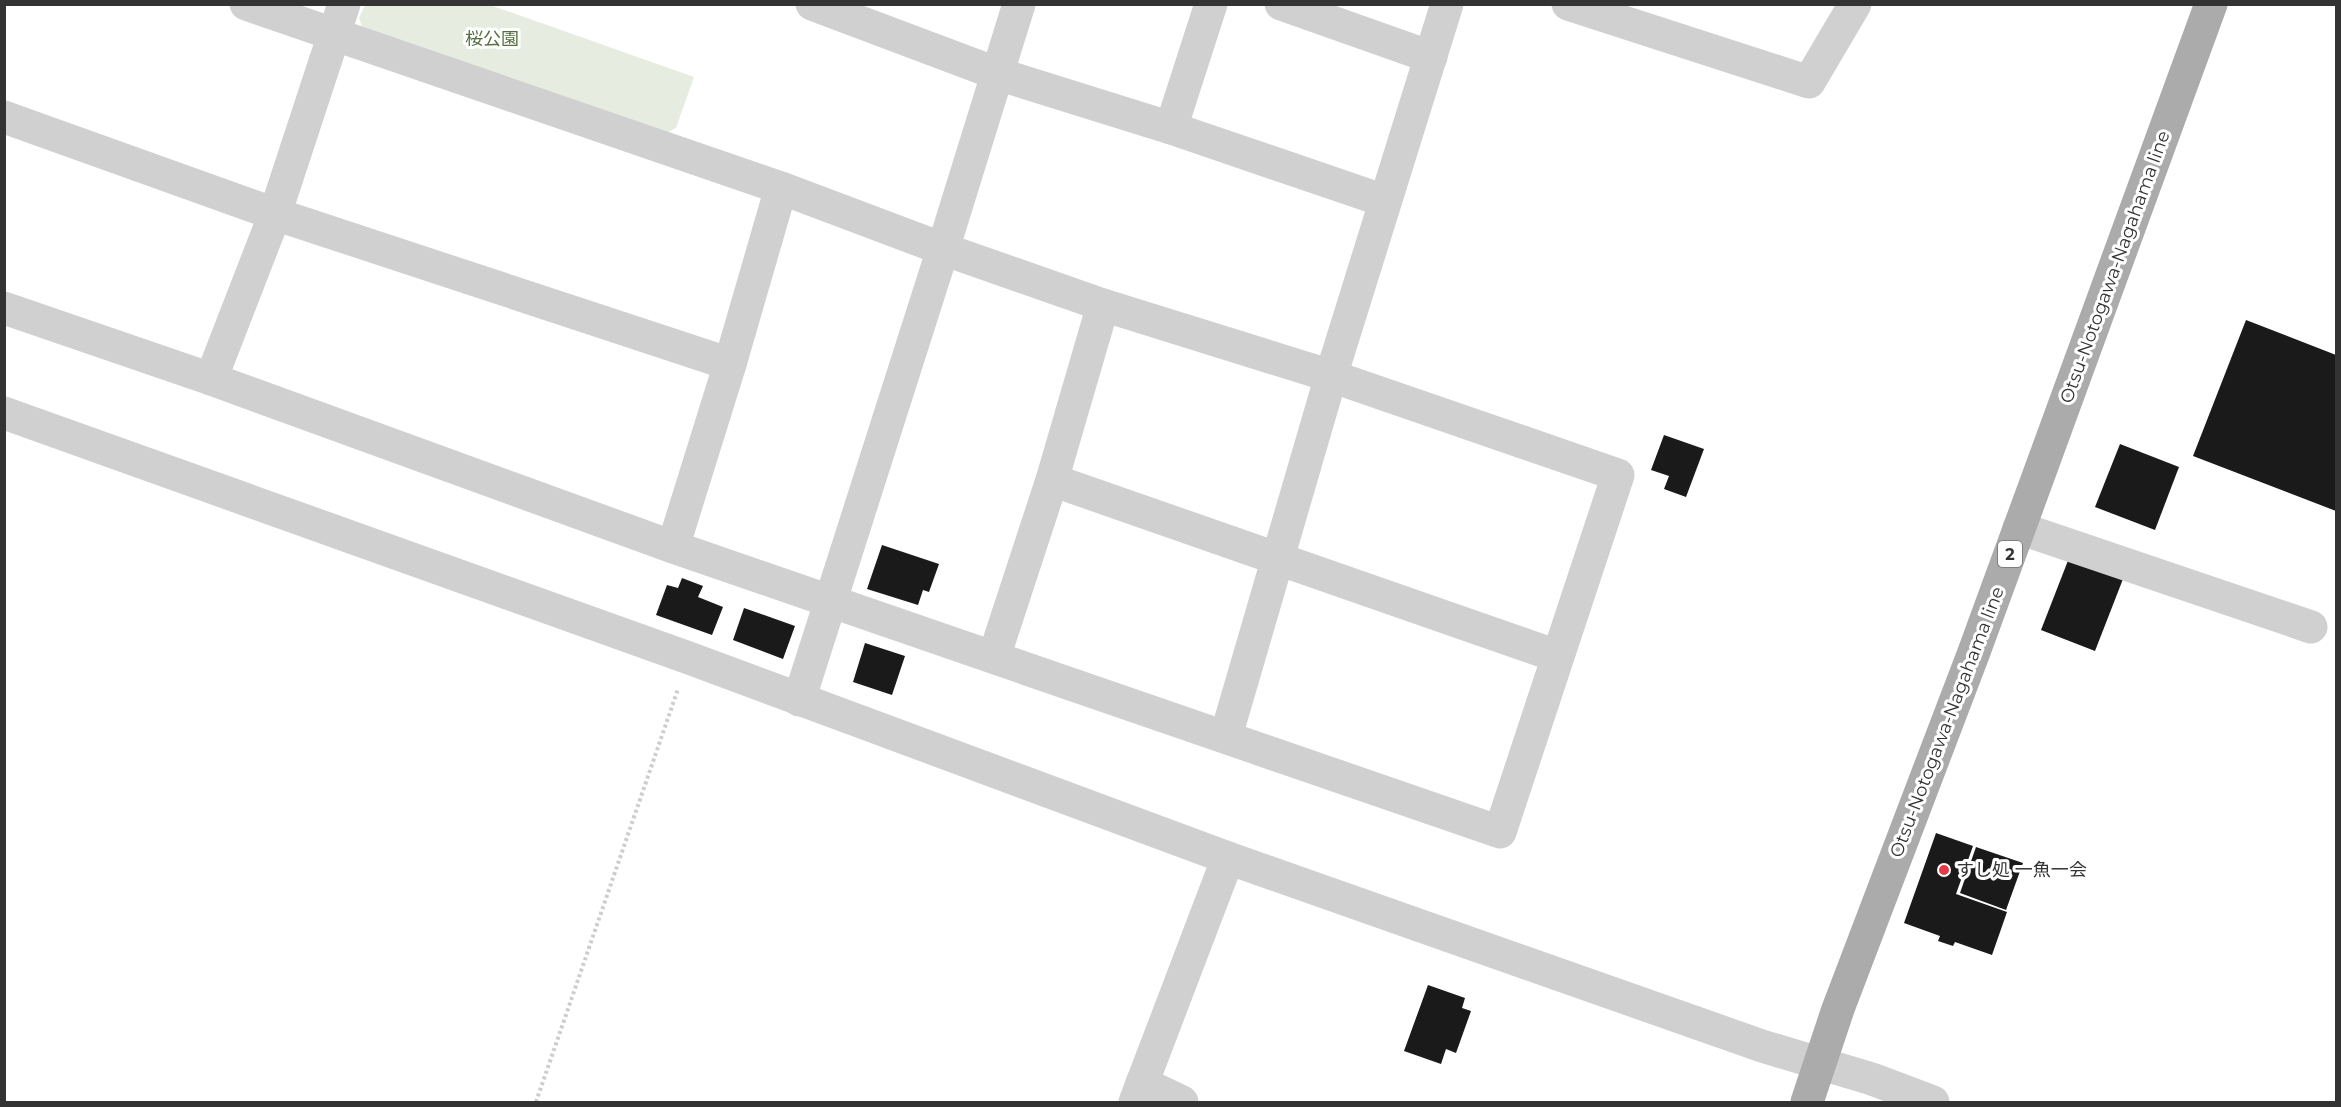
<svg xmlns="http://www.w3.org/2000/svg" width="2341" height="1107" font-family="Montserrat,'Noto Sans JP',sans-serif">
	<style>
		.green { fill: #e6ecdf }
		.building { fill: #1a1a1a }
		.lines { fill: none; stroke-linecap: round; stroke-linejoin: round }
		.path { stroke: #cdcdcd; stroke-width: 4; stroke-dasharray: 3 3; stroke-linecap: butt }
		.minor { stroke: #d0d0d0; stroke-width: 33 }
		.major { stroke: #ababab; stroke-width: 33 }
		.poi-dot { fill: #e63946; stroke: #fff; stroke-width: 2 }
		.labels { text-anchor: middle; stroke-width: 6; stroke-linejoin: round; paint-order: stroke }
		.shield { fill: #fff; stroke: #707070; stroke-width: 1.5 }
		.shield-label { font-size: 16px; font-weight: bold; fill: #333 }
		.park-label { font-size: 18px; fill: #56703f; stroke: #fff }
		.street-label { font-size: 18px; fill: #333; stroke: #fff }
		.poi-label { font-size: 18px; fill: #333; stroke: #fff; text-anchor: start }
	</style>
	<rect width="100%" height="100%" fill="#fff"/>
	<polygon class="green" points="365,5 490,5 694,77 676,128 666,133 363,29 359,18"/>
	<g class="building">
		<polygon points="2246,320 2336,355 2336,511 2193,456"/>
		<polygon points="1664,435 1704,449 1686,497 1664,489 1669,476 1651,470"/>
		<polygon points="2120,444 2179,467 2155,530 2095,507"/>
		<polygon points="882,545 939,564 929,592 923,590 918,605 867,589"/>
		<polygon points="2069,558 2123,579 2095,651 2041,630"/>
		<polygon points="682,578 703,586 698,597 723,607 712,635 656,615 667,585 678,588"/>
		<polygon points="744,608 795,626 783,659 733,640"/>
		<polygon points="865,643 905,656 892,695 853,682"/>
		<polygon points="1936,833 1973,846 1956,894 2007,912 1992,955 1955,942 1953,946 1938,941 1940,936 1904,923"/>
		<polygon points="1976,847 2023,863 2006,910 1960,893"/>
		<polygon points="1428,985 1465,998 1462,1008 1471,1011 1456,1053 1446,1049 1441,1064 1404,1051"/>
	</g>
	<g class="lines">
		<polyline class="path" points="536,1102 678,689"/>
		<g class="minor">
			<polyline points="812,4 998,74 1171,128 1385,201"/>
			<polyline points="1281,4 1431,57"/>
			<polyline points="1568,4 1809,82 1855,4"/>
			<polyline points="4,117 275,214 730,364"/>
			<polyline points="1171,128 1211,4"/>
			<polyline points="4,308 211,379 673,547 1500,832 1618,475 1331,376 1103,305 943,249 781,188 246,4"/>
			<polyline points="211,379 275,214 344,4"/>
			<polyline points="4,413 689,658 1228,858 1762,1046 1872,1079 1933,1102"/>
			<polyline points="1052,480 1557,656"/>
			<polyline points="2019,528 2311,627"/>
			<polyline points="673,547 730,364 781,188"/>
			<polyline points="994,657 1052,480 1103,305"/>
			<polyline points="799,700 943,249 1019,4"/>
			<polyline points="1226,736 1331,376 1447,4"/>
			<polyline points="1142,1083 1182,1102"/>
			<polyline points="1135,1102 1228,858"/>
		</g>
		<polyline class="major" points="1807,1102 1838,1009 1974,652 2211,4"/>
	</g>
	<circle class="poi-dot" cx="1944" cy="870" r="6"/>
	<g class="labels">
		<rect class="shield" x="1998" y="541" width="24" height="26" rx="4.5"/>
		<g class="shield-label">
			<text x="2010" y="560">2</text>
		</g>
		<g class="park-label">
			<text x="492" y="45">桜公園</text>
		</g>
		<g class="street-label">
			<text transform="translate(2115 267) rotate(-70)" y="6">Otsu-Notogawa-Nagahama line</text>
			<text transform="translate(1947 722) rotate(-69)" y="6">Otsu-Notogawa-Nagahama line</text>
		</g>
		<g class="poi-label">
			<text x="1956" y="876">すし処 一魚一会</text>
		</g>
	</g>
	<rect width="2341" height="1107" fill="none" stroke="#333333" stroke-width="12"/>
</svg>
